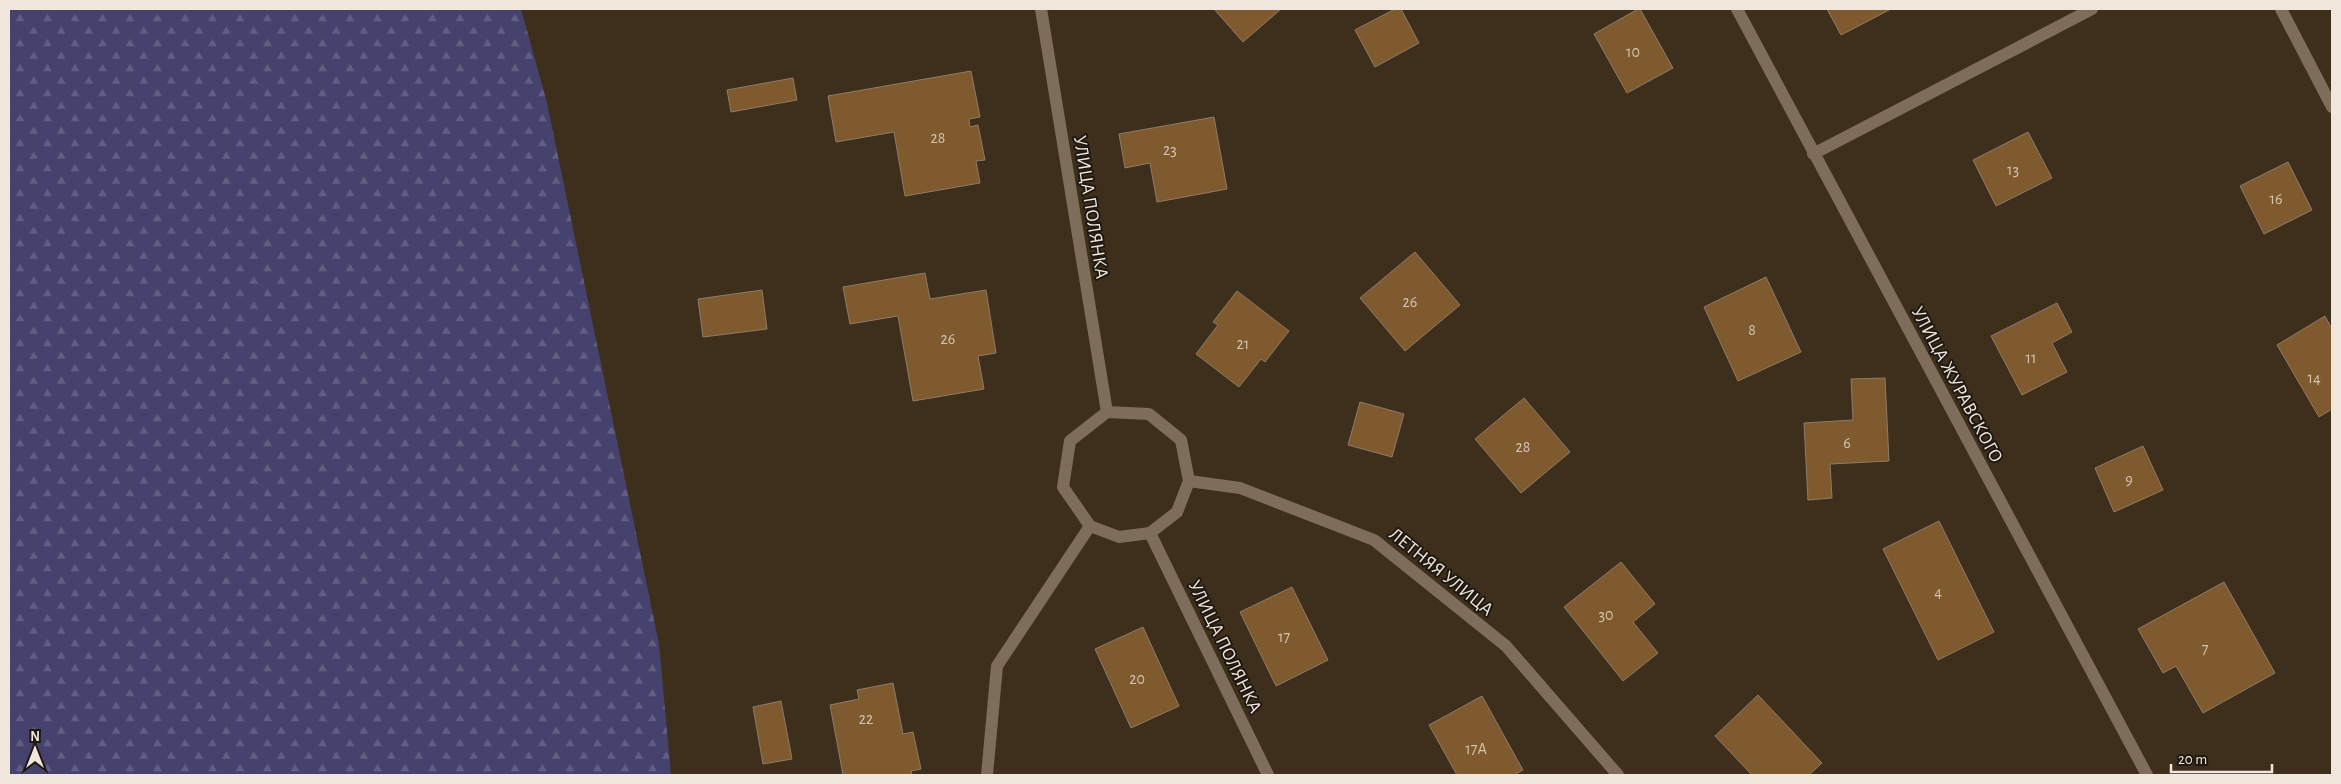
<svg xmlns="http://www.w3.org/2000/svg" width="2341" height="784" font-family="'Alegreya Sans',sans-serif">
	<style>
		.forest { fill: url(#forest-firs) }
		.building { fill: #7f5a2e; stroke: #8e7c69 }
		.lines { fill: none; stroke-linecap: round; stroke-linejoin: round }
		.service { stroke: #7e6d5b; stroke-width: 12 }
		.minor { stroke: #7e6d5b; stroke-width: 12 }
		.labels { text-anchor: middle; stroke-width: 4; stroke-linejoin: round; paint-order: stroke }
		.number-label { font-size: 16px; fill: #d4c3b0 }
		.street-label { font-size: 19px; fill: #f0e6db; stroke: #1f1911 }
	</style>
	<defs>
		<pattern id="forest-firs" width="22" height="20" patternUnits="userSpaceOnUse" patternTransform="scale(1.25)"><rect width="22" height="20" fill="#45436e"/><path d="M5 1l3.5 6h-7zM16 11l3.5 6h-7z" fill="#605e82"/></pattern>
	</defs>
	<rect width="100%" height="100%" fill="#3e2f1d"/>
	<polygon class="forest" points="9,9 521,9 547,103 659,644 671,775 9,775"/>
	<g class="building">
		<polygon points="1214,9 1281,9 1243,42"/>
		<polygon points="1395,9 1401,9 1419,43 1375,67 1355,30"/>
		<polygon points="1638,9 1640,9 1673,68 1627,93 1594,34"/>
		<polygon points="1827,9 1891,9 1841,35"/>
		<polygon points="971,71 980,117 969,119 970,127 978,125 985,160 976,161 980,183 905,196 894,132 836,142 828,96"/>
		<polygon points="793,78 797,100 731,112 727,90"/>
		<polygon points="1214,117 1227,189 1157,202 1150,163 1125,168 1119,134"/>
		<polygon points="2028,132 2052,178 1996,206 1973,160"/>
		<polygon points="2288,162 2312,210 2264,234 2240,186"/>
		<polygon points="1415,252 1460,305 1405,351 1360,298"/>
		<polygon points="925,273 930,299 986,290 996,353 978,356 984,389 913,401 898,316 850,324 843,287"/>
		<polygon points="1766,277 1801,352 1738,381 1704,307"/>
		<polygon points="762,290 767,329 703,337 698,299"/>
		<polygon points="1237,291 1289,331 1265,362 1261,359 1239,387 1196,354 1218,325 1213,322"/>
		<polygon points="2057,303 2072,332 2052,343 2067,372 2022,395 1991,336"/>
		<polygon points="2325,316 2332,329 2332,409 2319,417 2277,345"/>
		<polygon points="1885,378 1889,461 1830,464 1832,498 1808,500 1804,423 1853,420 1851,379"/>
		<polygon points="1524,398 1570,452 1521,493 1475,439"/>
		<polygon points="1360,402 1404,414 1392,457 1348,445"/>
		<polygon points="2143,446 2163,490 2114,512 2095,468"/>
		<polygon points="1939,521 1994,632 1938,660 1883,549"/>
		<polygon points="1621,562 1655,604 1633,622 1658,653 1623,681 1564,607"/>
		<polygon points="2224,582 2275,673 2203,713 2176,666 2163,673 2138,629"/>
		<polygon points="1292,587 1328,660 1276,686 1240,612"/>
		<polygon points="1143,627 1179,706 1131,728 1095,649"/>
		<polygon points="893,683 903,734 913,732 921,769 911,771 912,775 843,775 830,705 859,699 857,690"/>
		<polygon points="1758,695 1822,763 1809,775 1752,775 1715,736"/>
		<polygon points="1482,696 1523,770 1514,775 1457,775 1429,725"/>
		<polygon points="781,701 792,759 763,764 753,707"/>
	</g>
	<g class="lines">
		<polygon class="service" points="1107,412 1149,414 1181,440 1189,481 1177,512 1150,533 1119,537 1090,526 1063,487 1070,441"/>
		<g class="minor">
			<polyline points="1041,9 1107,412"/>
			<polyline points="1737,9 2147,775"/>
			<polyline points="2281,9 2332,107"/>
			<polyline points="1813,154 2092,9"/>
			<polyline points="1189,481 1240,488 1374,540 1506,646 1618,775"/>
			<polyline points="1150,533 1268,775"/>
			<polyline points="987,775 997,666 1090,526"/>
		</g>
	</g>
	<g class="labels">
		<g class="number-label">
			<text x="1633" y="57">10</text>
			<text x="938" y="143">28</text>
			<text x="1170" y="155">23</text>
			<text x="2013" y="175">13</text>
			<text x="2276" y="204">16</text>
			<text x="1410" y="307">26</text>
			<text x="1752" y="335">8</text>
			<text x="948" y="344">26</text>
			<text x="1243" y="349">21</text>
			<text x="2031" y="363">11</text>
			<text x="2314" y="383">14</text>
			<text x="1847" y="448">6</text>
			<text x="1523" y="452">28</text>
			<text x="2129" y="485">9</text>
			<text x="1938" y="597">4</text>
			<text x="1606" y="620">30</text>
			<text x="1284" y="642">17</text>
			<text x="2205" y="654">7</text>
			<text x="1137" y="684">20</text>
			<text x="866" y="724">22</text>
			<text x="1476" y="754">17А</text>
		</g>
		<g class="street-label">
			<text transform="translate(1092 207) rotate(81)" y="7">УЛИЦА ПОЛЯНКА</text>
			<text transform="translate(1958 384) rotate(62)" y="7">УЛИЦА ЖУРАВСКОГО</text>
			<text transform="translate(1442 571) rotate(39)" y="7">ЛЕТНЯЯ УЛИЦА</text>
			<text transform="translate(1226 646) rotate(64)" y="7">УЛИЦА ПОЛЯНКА</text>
		</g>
	</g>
	<rect width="2341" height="784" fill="none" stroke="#f0e6db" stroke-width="20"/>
	<g transform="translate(35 749)" stroke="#1f1911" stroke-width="4" paint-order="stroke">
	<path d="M0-4L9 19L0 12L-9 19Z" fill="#f0e6db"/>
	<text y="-8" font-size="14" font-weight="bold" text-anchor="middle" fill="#f0e6db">N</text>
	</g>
	<path d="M2171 764v8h101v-8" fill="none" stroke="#f0e6db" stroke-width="2.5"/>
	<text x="2178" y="764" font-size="15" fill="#f0e6db" stroke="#1f1911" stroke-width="4" paint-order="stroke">20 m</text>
</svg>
